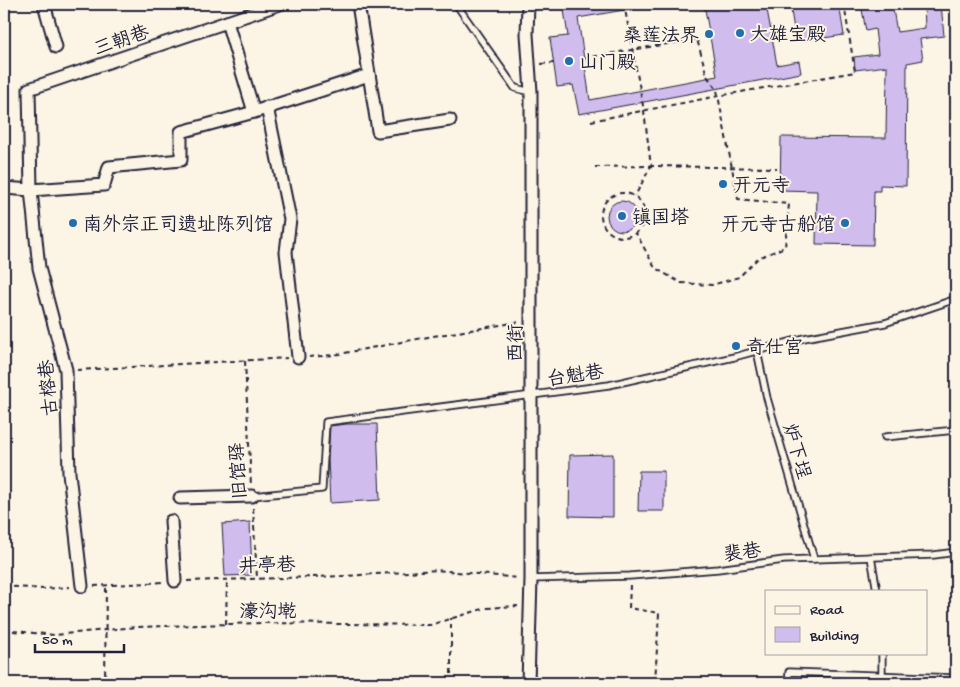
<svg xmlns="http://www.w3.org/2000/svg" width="960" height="687" font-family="'Gochi Hand','LXGW WenKai TC',sans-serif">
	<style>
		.building { fill: #d0bded; stroke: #22223b }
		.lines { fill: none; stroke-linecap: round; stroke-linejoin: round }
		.lane-casing { stroke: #22223b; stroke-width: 9 }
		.street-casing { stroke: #22223b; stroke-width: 15 }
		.path { stroke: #22223b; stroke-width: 2; stroke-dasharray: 5 4; stroke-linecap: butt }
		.lane { stroke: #fcf5e5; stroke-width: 5.5 }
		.street { stroke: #fcf5e5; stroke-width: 11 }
		.poi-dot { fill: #1f6fb2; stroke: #fcf5e5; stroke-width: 2 }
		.labels { text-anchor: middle; stroke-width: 4; stroke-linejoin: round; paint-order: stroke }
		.poi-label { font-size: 19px; fill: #22223b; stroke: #fcf5e5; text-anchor: start }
		.street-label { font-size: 19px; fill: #22223b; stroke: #fcf5e5 }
	</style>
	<rect width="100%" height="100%" fill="#fcf5e5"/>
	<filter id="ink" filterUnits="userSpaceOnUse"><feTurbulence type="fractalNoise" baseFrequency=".02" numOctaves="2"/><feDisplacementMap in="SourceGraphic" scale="10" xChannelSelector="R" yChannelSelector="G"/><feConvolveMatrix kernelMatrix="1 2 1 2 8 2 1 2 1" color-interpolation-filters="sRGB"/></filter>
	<g filter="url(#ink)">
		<g class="building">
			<polygon points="601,4 629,4 630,9 578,18 590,100 717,76 704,4 766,4 777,65 799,61 801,73 579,114 573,85 557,87 550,38 568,36 564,10"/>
			<polygon points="790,4 839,4 844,35 796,42"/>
			<polygon points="861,4 892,4 897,32 925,28 924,4 941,4 944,36 920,39 923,60 907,63 906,186 880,185 880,191 874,191 873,245 816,244 817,191 780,190 781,137 886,138 887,66 855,70 854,57 878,54 875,29 866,31"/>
			<circle cx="622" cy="216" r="15"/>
			<polygon points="347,424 377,424 380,500 330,503 328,459 330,426"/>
			<polygon points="613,454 613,517 569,516 570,455"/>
			<polygon points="639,471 664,471 664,511 638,511"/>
			<polygon points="250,522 252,575 225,576 222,524"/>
		</g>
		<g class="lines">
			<defs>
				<g id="lane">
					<polyline points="456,4 515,88 531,92"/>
					<polyline points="757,351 767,398 814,559"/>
					<polyline points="885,437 956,430"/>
					<polyline points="252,496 322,489 326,422 609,385 734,357 804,338 885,323 956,299"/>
					<polyline points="871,557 877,591"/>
					<polyline points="531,579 630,576 718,569 784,560 934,555 956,552"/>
					<polyline points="882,653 882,675"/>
					<polyline points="788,683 789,672 956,678"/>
				</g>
				<g id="street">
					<polyline points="44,4 56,47"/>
					<polyline points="358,4 378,131 450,120"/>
					<polyline points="528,4 527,34 531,92 531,579 528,683"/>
					<polyline points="227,22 254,112 369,75"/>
					<polyline points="267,107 290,219 286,252 298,357"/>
					<polyline points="4,188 31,190 104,185 109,167 181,160 181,132 254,112"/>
					<polyline points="180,498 252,496"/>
					<polyline points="171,521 175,581"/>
					<polyline points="82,586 69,473 66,370 39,268 31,190 29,89 280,4"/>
				</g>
			</defs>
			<use href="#lane" class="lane-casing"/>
			<use href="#street" class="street-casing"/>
			<g class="path">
				<polyline points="624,4 644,111 651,166 635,196"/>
				<polyline points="584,58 697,39 707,76 717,90 738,199 789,204 785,247 758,258 739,277 712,285 681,283 655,268 636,233"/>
				<polyline points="541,64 553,63"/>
				<polyline points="591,121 718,96 855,72 844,4"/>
				<polyline points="595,167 651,166 777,168"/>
				<circle cx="623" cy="215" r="22"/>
				<polyline points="309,357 334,355 433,336 519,322"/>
				<polyline points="245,361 251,486"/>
				<polyline points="77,370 287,358"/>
				<polyline points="253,508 257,578"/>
				<polyline points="187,581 345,576 437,570 519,578"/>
				<polyline points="630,585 629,608 659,613 655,683"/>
				<polyline points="4,586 43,589 70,587"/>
				<polyline points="94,586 164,582"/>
				<polyline points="226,624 227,580"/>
				<polyline points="4,630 54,635 136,627 261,623 430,625 486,608 518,606"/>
				<polyline points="105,683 106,586"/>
				<polyline points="451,683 451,618"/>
			</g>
			<use href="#lane" class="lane"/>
			<use href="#street" class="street"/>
		</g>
	</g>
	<g class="poi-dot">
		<circle cx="740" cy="33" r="5"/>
		<circle cx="709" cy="34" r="5"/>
		<circle cx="569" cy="61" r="5"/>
		<circle cx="723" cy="184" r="5"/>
		<circle cx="622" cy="216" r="5"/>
		<circle cx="73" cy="223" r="5"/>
		<circle cx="845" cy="223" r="5"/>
		<circle cx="736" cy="346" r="5"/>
	</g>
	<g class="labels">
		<g class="poi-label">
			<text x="750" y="40">大雄宝殿</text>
			<text x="699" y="41" text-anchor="end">桑莲法界</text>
			<text x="579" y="68">山门殿</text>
			<text x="733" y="191">开元寺</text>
			<text x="632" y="223">镇国塔</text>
			<text x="83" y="230">南外宗正司遗址陈列馆</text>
			<text x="835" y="230" text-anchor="end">开元寺古船馆</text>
			<text x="746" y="353">奇仕宫</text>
		</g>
		<g class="street-label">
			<text transform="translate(121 39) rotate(-19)" y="7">三朝巷</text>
			<text transform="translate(514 343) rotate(-90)" y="7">西街</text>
			<text transform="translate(575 374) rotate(-8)" y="7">台魁巷</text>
			<text transform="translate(47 388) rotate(-95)" y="7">古榕巷</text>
			<text transform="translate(798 451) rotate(74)" y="7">炉下埕</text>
			<text transform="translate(237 471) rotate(-94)" y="7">旧馆驿</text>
			<text transform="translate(742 551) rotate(-8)" y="7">裴巷</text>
			<text transform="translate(267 564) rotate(-2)" y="7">井亭巷</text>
			<text x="268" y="617">濠沟墘</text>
		</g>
	</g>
	<rect width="960" height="687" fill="none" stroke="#fcf5e5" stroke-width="20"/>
	<rect x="10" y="10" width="940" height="667" fill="none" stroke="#22223b" stroke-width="2" filter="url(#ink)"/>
	<rect x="765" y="590" width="162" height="65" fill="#fcf5e5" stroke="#a5a1a1"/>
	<rect x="775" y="606" width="25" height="8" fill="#fcf5e5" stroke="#a5a1a1"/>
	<text x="810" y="614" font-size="15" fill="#22223b">Road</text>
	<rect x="775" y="627" width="25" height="15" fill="#d0bded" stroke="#a5a1a1"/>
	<text x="810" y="640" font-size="15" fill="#22223b">Building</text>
	<path d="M35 644v8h89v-8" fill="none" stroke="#22223b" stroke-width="2.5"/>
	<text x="42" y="644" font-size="15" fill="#22223b" stroke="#fcf5e5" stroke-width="4" paint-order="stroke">50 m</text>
</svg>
